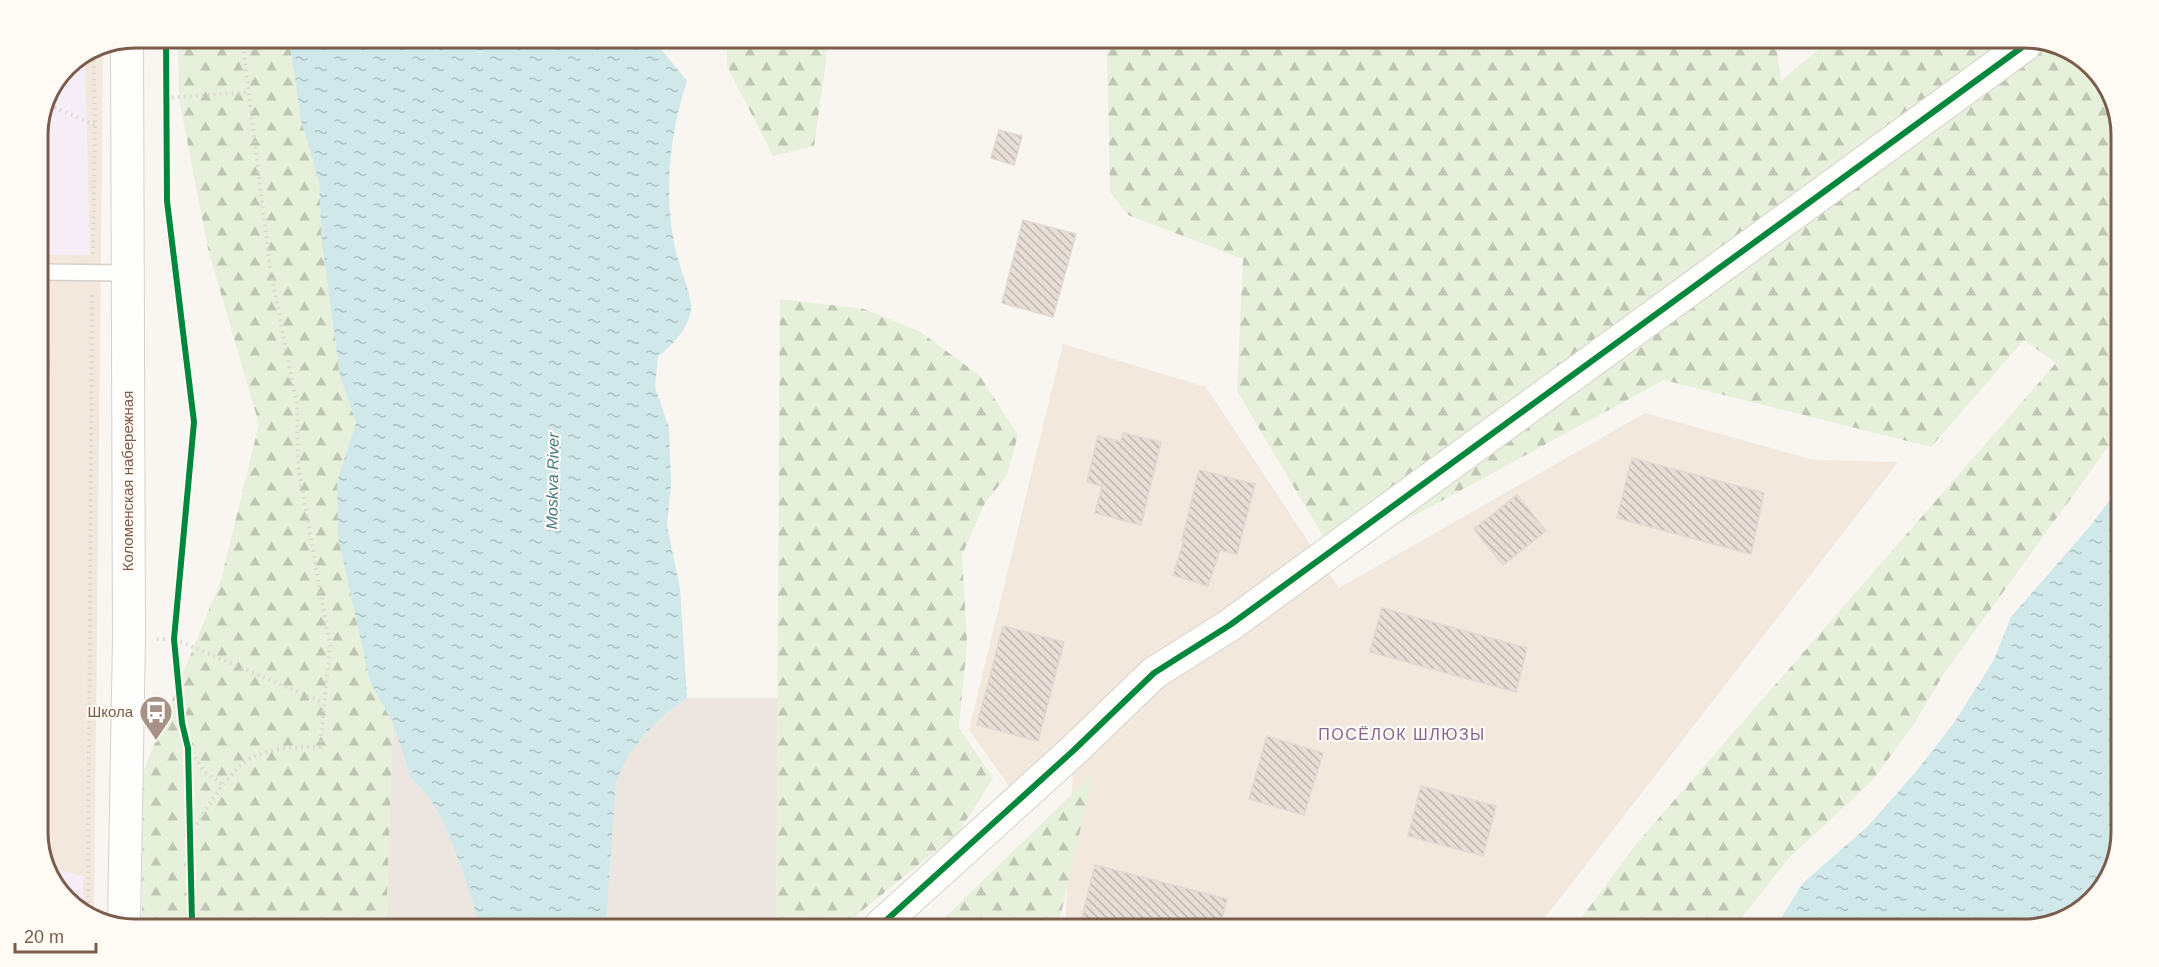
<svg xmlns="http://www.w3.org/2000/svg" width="2159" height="967" font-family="Helvetica,sans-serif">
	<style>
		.residential { fill: #f2e8de }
		.industrial { fill: #ede5e0 }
		.education { fill: #f6eef6 }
		.forest { fill: url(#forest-firs) }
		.water { fill: url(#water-ripples) }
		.building { fill: url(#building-back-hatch); stroke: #e2d8d2; stroke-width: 1.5 }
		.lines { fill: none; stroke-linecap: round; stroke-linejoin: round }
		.service-casing { stroke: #d7d1cb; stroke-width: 18 }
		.minor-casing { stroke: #d7d1cb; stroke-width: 34 }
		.path { stroke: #dcd5d0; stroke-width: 4; stroke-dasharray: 1.5 4.5; stroke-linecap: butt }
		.service { stroke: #fefefd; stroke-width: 15 }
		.minor { stroke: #fefefd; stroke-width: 32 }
		.cycleway-casing { stroke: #fffaf3; stroke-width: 10 }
		.cycleway { stroke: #00873e; stroke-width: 6 }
		.labels { text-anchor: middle; stroke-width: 4.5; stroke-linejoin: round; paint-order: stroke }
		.street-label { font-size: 15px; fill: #7a5c4d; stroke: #fffaf3 }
		.poi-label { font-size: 15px; fill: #7a5c4d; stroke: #fffaf3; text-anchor: end }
		.water-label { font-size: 16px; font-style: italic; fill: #437c86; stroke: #fffaf3 }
		.neighbourhood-label { font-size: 16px; letter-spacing: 1.5px; fill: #846695; stroke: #fffaf3 }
		.rim { fill: none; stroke: #7a5c4d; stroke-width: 3 }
	</style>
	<defs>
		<pattern id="forest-firs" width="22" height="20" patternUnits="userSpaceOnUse" patternTransform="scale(1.5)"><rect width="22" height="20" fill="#e7f0db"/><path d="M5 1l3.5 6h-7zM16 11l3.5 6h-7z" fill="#c0c6b4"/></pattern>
		<pattern id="water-ripples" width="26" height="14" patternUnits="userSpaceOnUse" patternTransform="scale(1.5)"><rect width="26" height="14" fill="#d0e8ea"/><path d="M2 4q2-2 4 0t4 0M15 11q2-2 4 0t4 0" fill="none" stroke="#aebfc0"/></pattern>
		<pattern id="building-back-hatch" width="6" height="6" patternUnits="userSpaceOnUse" patternTransform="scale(1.5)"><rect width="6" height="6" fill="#e6ded7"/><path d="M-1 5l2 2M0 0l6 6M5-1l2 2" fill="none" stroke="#bfb7b1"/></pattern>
	</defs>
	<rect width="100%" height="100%" fill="#f9f5f0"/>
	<g class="residential">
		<polygon points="103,51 94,919 57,891 38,839 38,129 66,66"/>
		<polygon points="1063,344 1206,387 1339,588 1645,413 1814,460 1898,462 1537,928 1065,926 1074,751 1019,800 969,730"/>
	</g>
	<g class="industrial">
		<polygon points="687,698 778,698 776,925 606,924 616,782 629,754 646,733 669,711"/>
		<polygon points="393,723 411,778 428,796 443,821 462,869 479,923 386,923"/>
	</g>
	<g class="education">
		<polygon points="85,58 90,255 38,255 38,129 66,66"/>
		<polygon points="48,867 83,876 83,911 57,891"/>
	</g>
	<g class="forest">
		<polygon points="178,38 289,38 301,120 319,182 322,244 340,376 356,422 337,482 362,643 370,682 393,723 386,923 142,922 143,772 221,580 259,424 208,249 179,98"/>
		<polygon points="727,40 827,40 826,61 814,146 773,156 727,66"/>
		<polygon points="1105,41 1776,44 1781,81 1825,44 2062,45 2105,81 2121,129 2118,433 1943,675 1914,724 1872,781 1788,859 1743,916 1736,928 1574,928 1637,843 2056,363 2024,340 1931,447 1664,380 1336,558 1237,391 1243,259 1128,215 1110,192 1107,48"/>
		<polygon points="780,299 864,309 919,331 979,375 1018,435 1007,475 985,503 962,555 967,642 959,728 993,778 958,833 859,913 850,925 776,925"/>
		<polygon points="1093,774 1058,926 937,925"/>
	</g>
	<g class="water">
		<path d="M289,38L662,40L661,49L687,81C669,136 663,196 676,252C679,265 693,299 691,309C688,330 673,344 658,357L655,387L669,428L671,484L667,526L680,588L687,698L669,711L646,733L629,754L616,782L606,924L479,923L462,869L443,821L428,796L411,778L393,723L370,682L338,537L337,482L356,422L340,376L322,244L319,182L301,120Z"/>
		<polygon points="2118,489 2114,870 2078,913 2024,929 1774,929 1803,883 1867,827 1915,773 1953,724 1994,660 2011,617 2091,525"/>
	</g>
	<g class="building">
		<polygon points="999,130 1022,136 1014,165 991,158"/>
		<polygon points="1023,220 1076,234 1053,317 1002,303"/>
		<polygon points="1123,433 1161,442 1141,525 1095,513 1102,486 1087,482 1098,436 1121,442"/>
		<polygon points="1632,458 1764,493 1751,554 1617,518"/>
		<polygon points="1199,470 1255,484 1237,554 1220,550 1208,586 1173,575 1184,541 1182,540"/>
		<polygon points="1517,495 1546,531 1503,565 1474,529"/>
		<polygon points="1382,608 1527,648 1516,692 1370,652"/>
		<polygon points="1003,626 1064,642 1038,741 977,725"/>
		<polygon points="1267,736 1323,753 1304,815 1249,799"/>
		<polygon points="1421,786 1496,806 1483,856 1408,836"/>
		<polygon points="1095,865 1227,899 1220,926 1116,926 1082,917"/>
	</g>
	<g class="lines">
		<defs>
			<g id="service">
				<polyline points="38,272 128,273"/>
				<polyline points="38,300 41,366 38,366"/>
			</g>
			<g id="minor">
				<polyline points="124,922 129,638 127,41"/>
				<polyline points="881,925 1074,750 1154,673 1230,625 2025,45"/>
			</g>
		</defs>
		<use href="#service" class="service-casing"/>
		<use href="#minor" class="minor-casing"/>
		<g class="path">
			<polyline points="166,98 249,92"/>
			<polyline points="49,105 95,125"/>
			<polyline points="93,254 95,126 94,54"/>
			<polyline points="157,639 174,639 324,703"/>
			<polyline points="188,748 205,772 223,785"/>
			<path d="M190,834C206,811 221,782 243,763C260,749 298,746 320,747L330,646L298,466L297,406L270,267L242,38"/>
			<polyline points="88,915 92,291"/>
		</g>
		<use href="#service" class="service"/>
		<use href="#minor" class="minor"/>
		<defs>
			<g id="cycleway">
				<polyline points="166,38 167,201 194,422 174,639 182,723 188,748 192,922"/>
				<polyline points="881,925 1074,750 1154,673 1230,625 2025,45"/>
			</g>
		</defs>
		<use href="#cycleway" class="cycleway-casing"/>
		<use href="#cycleway" class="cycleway"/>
	</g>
	<defs>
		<symbol id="bus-pin" viewBox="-11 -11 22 30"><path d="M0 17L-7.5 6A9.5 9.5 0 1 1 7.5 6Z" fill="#a69286" stroke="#fffaf3"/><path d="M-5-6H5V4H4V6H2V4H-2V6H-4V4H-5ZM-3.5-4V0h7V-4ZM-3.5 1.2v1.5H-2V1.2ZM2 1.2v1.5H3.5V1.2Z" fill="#fff"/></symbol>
	</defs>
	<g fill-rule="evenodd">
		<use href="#bus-pin" x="137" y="693" width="38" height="52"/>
	</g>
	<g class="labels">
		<g class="street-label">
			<text transform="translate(128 481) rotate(-90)" y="5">Коломенская набережная</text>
		</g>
		<g class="poi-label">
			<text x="133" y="717">Школа</text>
		</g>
		<g class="water-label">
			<text transform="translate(552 481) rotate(-89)" y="6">Moskva River</text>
		</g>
		<g class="neighbourhood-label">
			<text x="1402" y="740">ПОСЁЛОК ШЛЮЗЫ</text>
		</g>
	</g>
	<path d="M0 0H2159V967H0ZM135 48H2024A87 87 0 0 1 2111 135V832A87 87 0 0 1 2024 919H135A87 87 0 0 1 48 832V135A87 87 0 0 1 135 48Z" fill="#fffaf3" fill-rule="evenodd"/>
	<path class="rim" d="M135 48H2024A87 87 0 0 1 2111 135V832A87 87 0 0 1 2024 919H135A87 87 0 0 1 48 832V135A87 87 0 0 1 135 48Z"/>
	<path d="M15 943v9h81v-9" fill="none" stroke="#7a5c4d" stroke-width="3"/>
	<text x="24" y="943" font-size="18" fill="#7a5c4d" stroke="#fffaf3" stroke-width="4.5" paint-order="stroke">20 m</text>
</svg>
